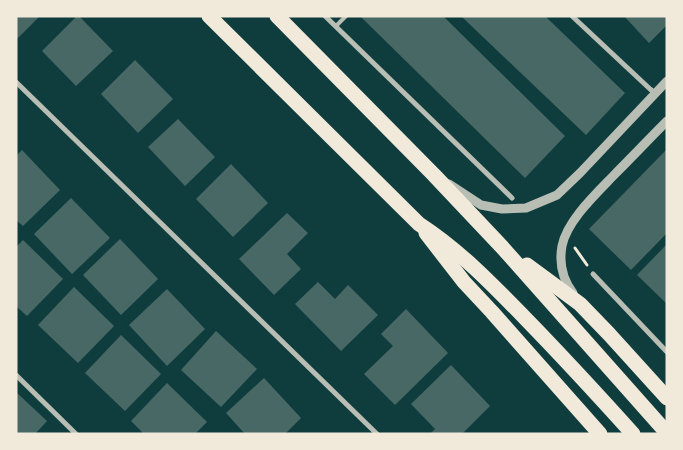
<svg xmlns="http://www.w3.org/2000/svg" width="683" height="450" font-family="'Sofia Sans Condensed',sans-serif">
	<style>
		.building { fill: #486865 }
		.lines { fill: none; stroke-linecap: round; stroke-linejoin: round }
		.path { stroke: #f1e9da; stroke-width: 3 }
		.service { stroke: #b8beb3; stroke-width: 4 }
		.minor { stroke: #b8beb3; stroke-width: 5 }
		.tertiary { stroke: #b8beb3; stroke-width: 9 }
		.motorway { stroke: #f1e9da; stroke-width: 15 }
	</style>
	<rect width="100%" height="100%" fill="#0f3d3e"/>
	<g class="building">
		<polygon points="16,16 40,16 16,40"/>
		<polygon points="77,16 79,16 113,51 76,86 42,51"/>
		<polygon points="360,16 443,16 565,136 525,178"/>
		<polygon points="461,16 545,16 625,93 586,135"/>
		<polygon points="624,16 667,16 667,25 649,43"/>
		<polygon points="135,60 173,99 138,133 101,94"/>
		<polygon points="178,119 215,157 185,186 148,147"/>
		<polygon points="667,149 667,233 631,270 589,229"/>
		<polygon points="22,150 60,190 23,226 16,220 16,156"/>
		<polygon points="231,164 268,203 233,237 196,199"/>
		<polygon points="71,198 110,238 72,274 34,234"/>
		<polygon points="287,213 308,233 287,254 301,269 274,295 239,259"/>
		<polygon points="120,239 158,279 121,315 83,275"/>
		<polygon points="23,240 63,279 27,316 16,306 16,247"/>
		<polygon points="667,244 667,304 637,275"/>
		<polygon points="318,282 335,299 348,285 378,315 341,351 295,304"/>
		<polygon points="74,287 114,326 78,363 38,325"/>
		<polygon points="167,289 205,329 167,366 129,325"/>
		<polygon points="406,309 448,353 395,405 364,374 393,346 381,334"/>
		<polygon points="216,331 257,369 221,407 181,370"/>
		<polygon points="121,335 161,374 125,411 85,373"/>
		<polygon points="451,365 490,406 462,434 430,434 435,429 411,404"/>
		<polygon points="264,378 301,418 285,434 245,434 226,413"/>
		<polygon points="167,383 207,422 195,434 144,434 131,421"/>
		<polygon points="16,392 47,421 35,434 16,434"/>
	</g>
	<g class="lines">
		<polyline class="path" points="575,248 587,265"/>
		<polyline class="service" points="336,26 346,16"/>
		<g class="minor">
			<polyline points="325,16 512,198"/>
			<polyline points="572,16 650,89 655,93"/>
			<polyline points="16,82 377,434"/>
			<polyline points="593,274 667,352"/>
			<polyline points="16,375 76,434"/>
		</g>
		<g class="tertiary">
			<polyline points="449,184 481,205 502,209 526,208 557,195 580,173 667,81"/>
			<path d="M573,293C563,280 559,263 562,246C567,220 598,192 616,173C633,156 650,138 667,121"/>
		</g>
		<g class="motorway">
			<path d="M209,16L419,224C459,250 491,283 524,317C561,355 597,394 633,434"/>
			<polyline points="277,16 434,175 502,247 667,433"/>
			<polyline points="426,233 464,282 492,312 600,434"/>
			<polyline points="527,265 580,304 609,334 667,398"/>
		</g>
	</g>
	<rect width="683" height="450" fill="none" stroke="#f1e9da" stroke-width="35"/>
</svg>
